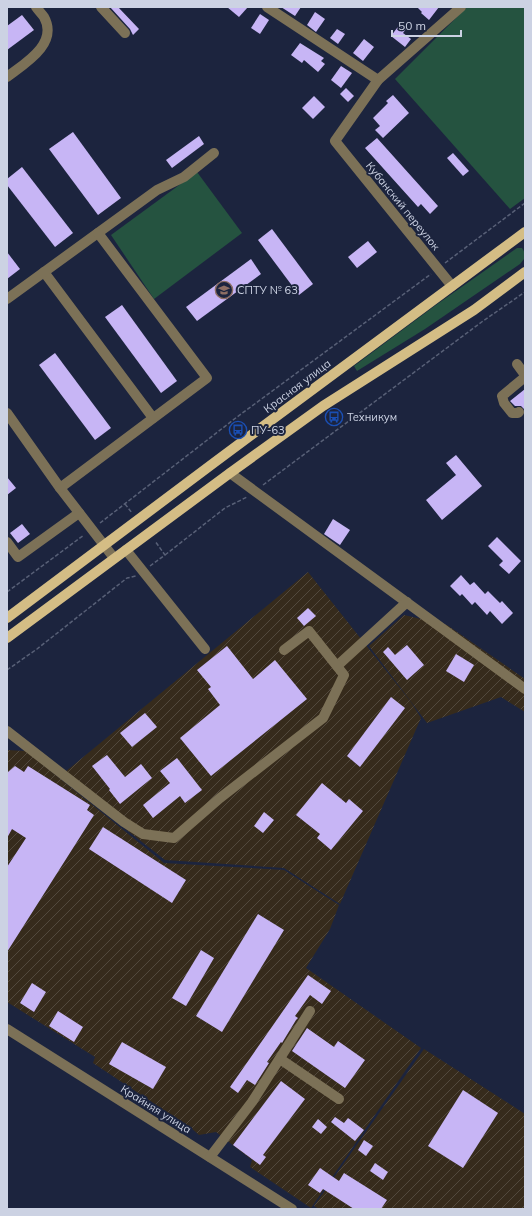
<svg xmlns="http://www.w3.org/2000/svg" width="532" height="1216" font-family="Mulish,sans-serif">
	<style>
		.industrial { fill: url(#industrial-furrows) }
		.grass { fill: #255340 }
		.building { fill: #c7b5f5 }
		.lines { fill: none; stroke-linecap: round; stroke-linejoin: round }
		.path { stroke: #586077; stroke-width: 1.5; stroke-dasharray: 4 2; stroke-linecap: butt }
		.minor { stroke: #7c7157; stroke-width: 10 }
		.major { stroke: #d4bd85; stroke-width: 10 }
		.labels { text-anchor: middle; stroke-width: 4; stroke-linejoin: round; paint-order: stroke }
		.street-label { font-size: 11px; fill: #ccd2e3; stroke: #1c243e }
		.poi-label { font-size: 11px; fill: #ccd2e3; stroke: #1c243e; text-anchor: start }
	</style>
	<defs>
		<pattern id="industrial-furrows" width="10" height="10" patternUnits="userSpaceOnUse"><rect width="10" height="10" fill="#362b1c"/><path d="M-1 1l2-2M0 10L10 0M9 11l2-2" fill="none" stroke="#52493d"/></pattern>
	</defs>
	<rect width="100%" height="100%" fill="#1c243e"/>
	<g class="industrial">
		<polygon points="308,572 411,702 421,718 340,904 284,868 165,860 59,777"/>
		<polygon points="404,615 447,625 525,679 525,712 501,697 427,723 369,646"/>
		<polygon points="7,750 26,751 164,863 284,870 339,905 330,929 306,968 421,1048 311,1208 250,1167 252,1160 216,1132 199,1135 191,1128 93,1063 95,1057 7,1002"/>
		<polygon points="424,1049 525,1114 525,1209 319,1209 314,1206"/>
	</g>
	<g class="grass">
		<polygon points="467,7 525,7 525,198 510,209 395,79"/>
		<polygon points="197,172 242,233 154,299 111,235"/>
		<polygon points="517,248 522,248 525,253 524,259 520,264 425,329 357,371 354,366 436,305"/>
	</g>
	<g class="building">
		<polygon points="110,7 118,7 139,29 133,35 130,29"/>
		<polygon points="227,7 248,7 239,17"/>
		<polygon points="281,7 301,7 295,16"/>
		<polygon points="417,7 439,7 429,20 421,13 422,12"/>
		<polygon points="315,12 325,19 316,32 307,25"/>
		<polygon points="260,14 269,20 260,34 251,28"/>
		<polygon points="22,15 34,30 7,50 7,26"/>
		<polygon points="400,24 406,29 403,33 411,39 405,47 391,36"/>
		<polygon points="337,29 345,34 338,44 330,38"/>
		<polygon points="364,39 374,47 363,61 353,53"/>
		<polygon points="300,43 324,58 321,61 325,64 318,72 304,60 302,63 291,55"/>
		<polygon points="341,66 352,73 341,88 331,80"/>
		<polygon points="346,88 354,96 348,102 340,94"/>
		<polygon points="393,95 409,113 383,138 375,130 380,126 373,118 388,103 386,101"/>
		<polygon points="314,96 325,107 313,119 302,108"/>
		<polygon points="73,132 121,198 98,215 49,149"/>
		<polygon points="199,136 204,144 172,168 166,160"/>
		<polygon points="377,138 438,206 430,214 421,204 418,207 365,148"/>
		<polygon points="453,153 469,171 463,176 447,158"/>
		<polygon points="22,167 73,233 55,247 7,185 7,179"/>
		<polygon points="272,229 313,284 299,295 258,240"/>
		<polygon points="368,241 377,252 357,268 348,257"/>
		<polygon points="7,252 20,269 7,279"/>
		<polygon points="251,259 261,274 197,321 186,307"/>
		<polygon points="122,305 177,381 161,393 105,317"/>
		<polygon points="55,353 111,428 95,440 39,365"/>
		<polygon points="525,389 525,410 521,406 515,406 510,401"/>
		<polygon points="456,455 482,486 442,520 426,500 456,475 446,463"/>
		<polygon points="7,477 16,488 7,495"/>
		<polygon points="333,519 350,530 340,545 324,534"/>
		<polygon points="22,524 30,534 18,543 10,533"/>
		<polygon points="497,537 521,561 509,574 499,565 503,561 488,546"/>
		<polygon points="461,575 470,585 474,582 485,594 488,591 500,603 502,601 513,613 502,624 490,611 487,615 475,602 472,605 462,594 460,596 450,586"/>
		<polygon points="308,608 316,616 304,626 297,618"/>
		<polygon points="407,645 424,665 407,680 383,652 388,647 395,655"/>
		<polygon points="227,646 253,679 275,660 307,699 211,776 180,738 220,705 208,689 211,687 197,670"/>
		<polygon points="456,654 474,665 464,682 446,671"/>
		<polygon points="391,697 405,708 360,767 347,756"/>
		<polygon points="145,713 157,727 132,747 120,733"/>
		<polygon points="107,755 125,777 141,764 152,778 120,804 109,790 110,789 92,766"/>
		<polygon points="177,758 202,790 185,803 180,796 153,818 143,805 170,783 160,771"/>
		<polygon points="15,766 24,772 28,766 90,805 87,810 94,815 7,952 7,867 26,838 12,829 7,838 7,773"/>
		<polygon points="322,783 346,803 349,799 363,811 331,850 317,838 320,834 296,815"/>
		<polygon points="264,812 274,820 263,833 254,826"/>
		<polygon points="103,827 186,880 172,903 89,849"/>
		<polygon points="258,914 284,930 222,1032 196,1016"/>
		<polygon points="201,950 214,958 186,1006 172,998"/>
		<polygon points="308,975 331,991 322,1004 310,995 295,1016 298,1018 296,1020 282,1043 281,1042 267,1062 269,1063 255,1085 247,1080 238,1093 230,1087"/>
		<polygon points="32,983 46,992 34,1012 20,1003"/>
		<polygon points="58,1011 83,1027 74,1042 49,1026"/>
		<polygon points="307,1028 334,1047 338,1041 365,1060 345,1088 292,1051"/>
		<polygon points="122,1042 166,1067 153,1089 109,1064"/>
		<polygon points="281,1081 305,1099 263,1155 266,1157 260,1165 233,1145"/>
		<polygon points="463,1090 498,1113 463,1168 428,1146"/>
		<polygon points="335,1117 344,1123 348,1118 364,1130 355,1141 331,1122"/>
		<polygon points="318,1119 327,1127 321,1134 312,1127"/>
		<polygon points="364,1140 373,1146 366,1156 358,1150"/>
		<polygon points="375,1163 388,1172 383,1180 370,1171"/>
		<polygon points="320,1168 339,1181 344,1173 387,1200 381,1209 354,1209 323,1189 320,1193 308,1185"/>
	</g>
	<g class="lines">
		<g class="path">
			<polyline points="445,263 525,203"/>
			<polyline points="263,485 483,321 525,292"/>
			<polyline points="125,504 132,513"/>
			<polyline points="100,523 237,417 431,274"/>
			<polyline points="165,555 225,508 247,497"/>
			<polyline points="150,566 165,555 155,541"/>
			<polyline points="7,592 84,535"/>
			<polyline points="7,670 37,649 127,578 136,576"/>
		</g>
		<g class="minor">
			<polyline points="101,7 125,33"/>
			<polyline points="267,7 378,80"/>
			<path d="M7,77C24,64 59,44 44,17C41,13 38,10 36,7"/>
			<polyline points="44,272 153,418"/>
			<polyline points="452,286 335,141 378,80 461,7"/>
			<polyline points="7,299 157,190 184,177 214,153"/>
			<polyline points="517,364 525,375"/>
			<polyline points="519,412 518,413 512,413 504,403 502,396 525,377"/>
			<polyline points="7,413 60,488 114,558"/>
			<polyline points="230,473 525,689"/>
			<polyline points="60,488 207,378 98,233"/>
			<polyline points="7,542 18,557 79,513"/>
			<polyline points="126,550 205,649"/>
			<polyline points="337,666 407,602"/>
			<polyline points="7,731 124,822 143,834 174,838 220,798 323,718 344,675 309,631 284,650"/>
			<polyline points="7,1029 292,1209"/>
			<polyline points="280,1059 339,1099"/>
			<polyline points="210,1157 252,1102 310,1011"/>
		</g>
		<g class="major">
			<polyline points="7,618 219,459 525,232"/>
			<polyline points="7,638 230,473 323,406 474,310 525,272"/>
		</g>
	</g>
	<defs>
		<symbol id="university-ring" viewBox="-11 -11 22 22"><circle r="9.5" fill="#1c243e" stroke="#8d6e63" stroke-width="1.5"/><path d="M0-5L7-2L0 1L-7-2ZM-4 1L0 2.5L4 1V4Q0 6-4 4Z" fill="#8d6e63"/></symbol>
		<symbol id="bus-ring" viewBox="-11 -11 22 22"><circle r="9.5" fill="#1c243e" stroke="#1a4fb4" stroke-width="1.5"/><path d="M-5-6H5V4H4V6H2V4H-2V6H-4V4H-5ZM-3.5-4V0h7V-4ZM-3.5 1.2v1.5H-2V1.2ZM2 1.2v1.5H3.5V1.2Z" fill="#1a4fb4"/></symbol>
	</defs>
	<g fill-rule="evenodd">
		<use href="#university-ring" x="214" y="280" width="20" height="20"/>
		<use href="#bus-ring" x="324" y="407" width="20" height="20"/>
		<use href="#bus-ring" x="228" y="420" width="20" height="20"/>
	</g>
	<g class="labels">
		<g class="street-label">
			<text transform="translate(403 206) rotate(51)" y="4">Кубанский переулок</text>
			<text transform="translate(297 386) rotate(-37)" y="4">Красная улица</text>
			<text transform="translate(156 1109) rotate(32)" y="4">Крайняя улица</text>
		</g>
		<g class="poi-label">
			<text x="237" y="294">СПТУ № 63</text>
			<text x="347" y="421">Техникум</text>
			<text x="251" y="434">ПУ-63</text>
		</g>
	</g>
	<rect width="532" height="1216" fill="none" stroke="#ccd2e3" stroke-width="16"/>
	<path d="M392 30v6h69v-6" fill="none" stroke="#ccd2e3" stroke-width="2"/>
	<text x="398" y="30" font-size="12" fill="#ccd2e3" stroke="#1c243e" stroke-width="3" paint-order="stroke">50 m</text>
</svg>
